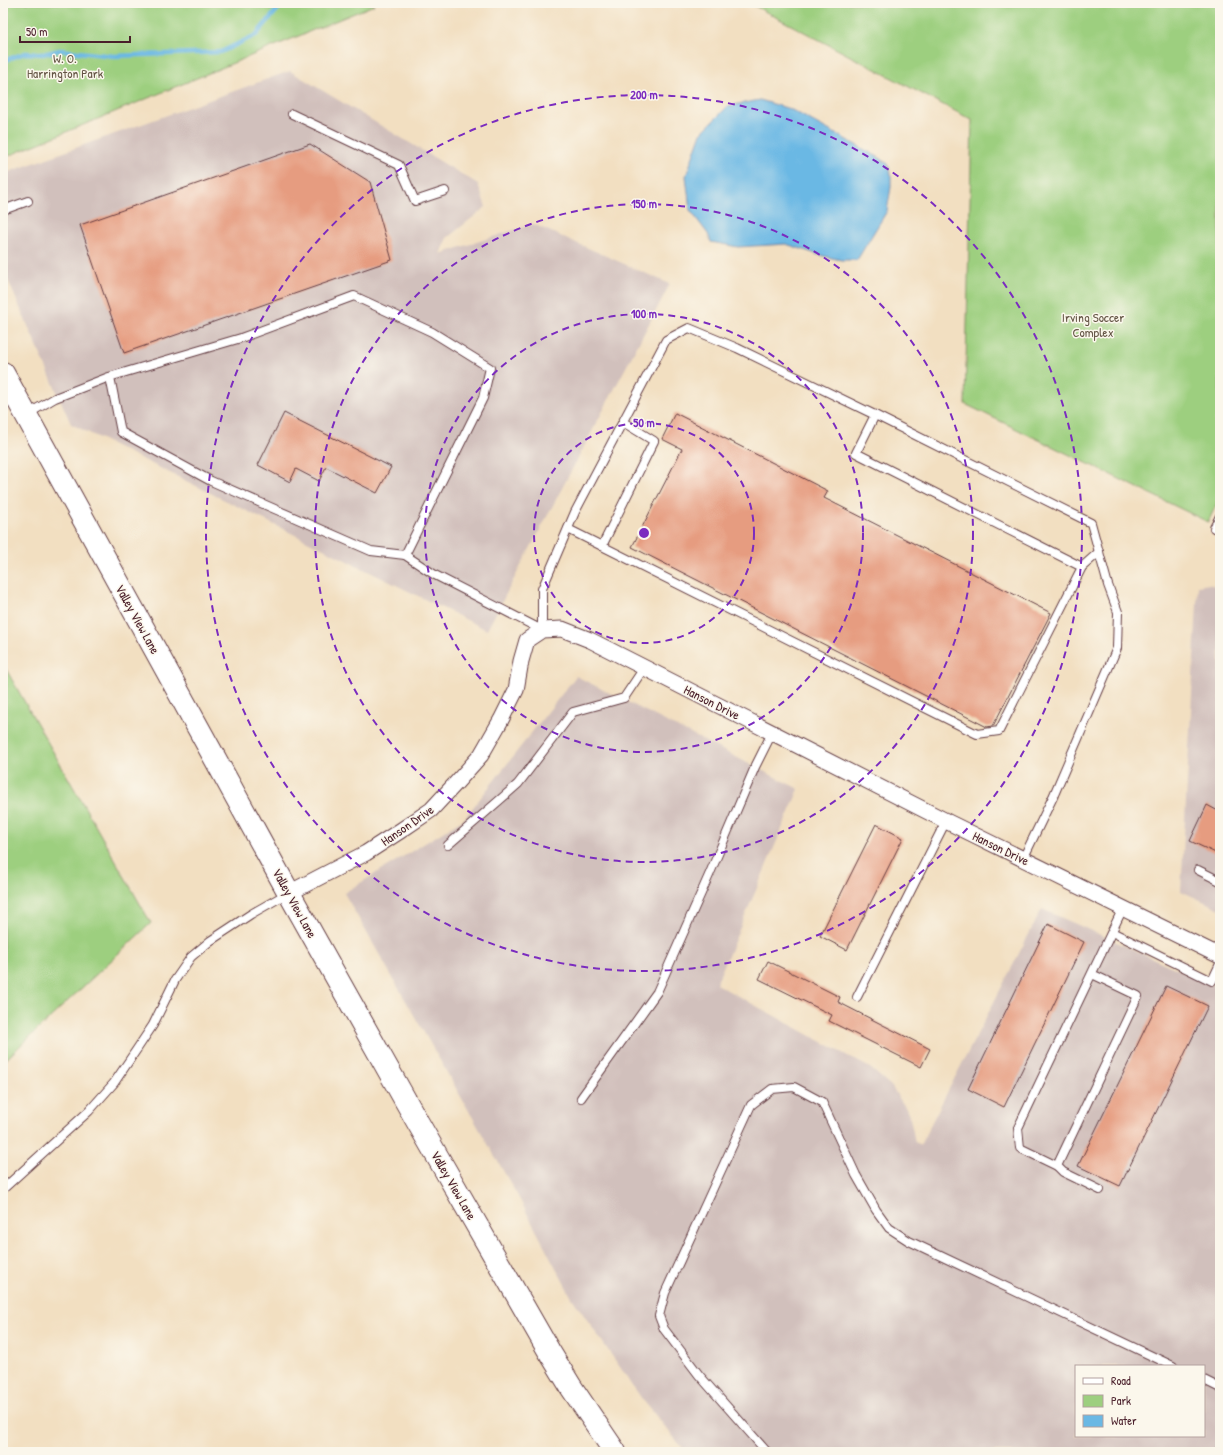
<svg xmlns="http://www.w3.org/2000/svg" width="1223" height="1455" font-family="'Patrick Hand',sans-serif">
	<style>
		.industrial { fill: #d1c0bc; fill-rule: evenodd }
		.green { fill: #9dcf7f; stroke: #747755 }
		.water { fill: #6ab8e4; stroke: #5a6c88 }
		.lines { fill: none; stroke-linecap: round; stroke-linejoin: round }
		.stream { stroke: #6ab8e4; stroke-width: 4.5 }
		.building { fill: #e69c80 }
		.service-casing { stroke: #633c42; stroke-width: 10 }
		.minor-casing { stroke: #633c42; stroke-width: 17 }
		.secondary-casing { stroke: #633c42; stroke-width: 24 }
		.service { stroke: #fff; stroke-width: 8 }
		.minor { stroke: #fff; stroke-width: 15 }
		.secondary { stroke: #fff; stroke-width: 22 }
		.ring { fill: none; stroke: #7b2cbf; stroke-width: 2; stroke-dasharray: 7 5 }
		.labels { text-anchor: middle; stroke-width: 3; stroke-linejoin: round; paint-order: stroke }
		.park-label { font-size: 13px; fill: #635444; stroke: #fbf7ec }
		.street-label { font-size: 13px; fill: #4a1f2b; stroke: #fbf7ec }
		.centre { fill: #7b2cbf; stroke: #fbf7ec; stroke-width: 2 }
		.ring-label { font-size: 12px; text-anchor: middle; font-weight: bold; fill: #7b2cbf; stroke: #fbf7ec; stroke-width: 3; stroke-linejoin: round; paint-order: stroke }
	</style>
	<rect width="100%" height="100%" fill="#fbf7ec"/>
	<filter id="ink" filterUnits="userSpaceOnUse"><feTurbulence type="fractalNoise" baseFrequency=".025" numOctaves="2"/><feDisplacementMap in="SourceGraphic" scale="8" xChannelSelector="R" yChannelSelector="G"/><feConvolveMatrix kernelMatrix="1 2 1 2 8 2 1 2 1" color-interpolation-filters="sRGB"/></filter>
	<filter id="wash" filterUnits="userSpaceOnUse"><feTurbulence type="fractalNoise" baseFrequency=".012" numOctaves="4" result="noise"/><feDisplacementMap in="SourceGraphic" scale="16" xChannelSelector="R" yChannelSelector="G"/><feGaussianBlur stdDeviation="0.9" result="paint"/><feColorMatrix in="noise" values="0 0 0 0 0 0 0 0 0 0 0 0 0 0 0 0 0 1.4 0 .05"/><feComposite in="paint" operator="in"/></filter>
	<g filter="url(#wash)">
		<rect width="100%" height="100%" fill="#f2dfc1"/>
		<g class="industrial">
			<polygon points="290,71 478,184 486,207 447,238 440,254 533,224 670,284 487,630 71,424 3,269 3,174"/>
			<polygon points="1209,584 1220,588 1220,909 1181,891 1198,586"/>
			<path d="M576,676L799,789L716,984L870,1068L891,1086L909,1113L915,1142L920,1145L1042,909L1220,988V1452H686L642,1399L572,1298L520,1200L344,893L464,819ZM1076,1366H1204V1436H1076Z"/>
		</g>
		<g class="green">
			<polygon points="3,3 375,3 374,5 3,158"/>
			<polygon points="749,3 1220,3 1220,497 1208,522 965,404 972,120"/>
			<polygon points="3,664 151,923 3,1062"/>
		</g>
		<polygon class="water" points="760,100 790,109 880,158 888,164 891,174 891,187 887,211 857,260 841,260 819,255 786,244 738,247 711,242 708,234 690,210 686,176 701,133 728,106"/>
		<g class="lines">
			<g class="stream">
				<polyline points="323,3 326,3"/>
				<polyline points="3,61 25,53 43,54 60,50 114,56 221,52 256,35 283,3"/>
			</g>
		</g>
		<g id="blocks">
			<g class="building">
				<polygon points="310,144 370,182 392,260 124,353 80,225"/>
				<polygon points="284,413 391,467 377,493 326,467 319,481 296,469 290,482 258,465"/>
				<polygon points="675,413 828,491 824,498 1051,613 993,726 987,727 632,547 682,449 662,439"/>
				<polygon points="1207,805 1220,812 1220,855 1190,841"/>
				<polygon points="876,824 903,838 847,950 820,936"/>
				<polygon points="1048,924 1084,942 1004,1107 968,1089"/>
				<polygon points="768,961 840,997 838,1002 930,1049 921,1067 829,1021 832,1015 759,979"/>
				<polygon points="1166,986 1208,1006 1120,1186 1078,1166"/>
			</g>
		</g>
	</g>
	<g filter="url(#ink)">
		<use href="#blocks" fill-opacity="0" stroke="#633c42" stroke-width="1"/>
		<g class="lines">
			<defs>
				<g id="service">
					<polyline points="292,114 399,165 415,201 445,191"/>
					<polyline points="3,210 28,201"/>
					<polyline points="26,415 55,398 109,377 241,338 354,296 432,332 490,368 483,398 405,555 371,551 261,503 211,481 121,432 110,377"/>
					<polyline points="875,415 856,453 1082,567"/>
					<polyline points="1220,516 1214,528 1220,531"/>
					<polyline points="568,529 977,734 999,731 1082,567 1099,552"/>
					<polyline points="602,546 654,441 623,422"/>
					<polyline points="405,555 435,575 542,630 542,589 575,512 666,340 689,328 737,348 875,415 1091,523 1108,585 1118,612 1117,648 1053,797 1023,859"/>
					<polyline points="448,845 518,784 573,712 624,698 644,668"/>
					<polyline points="1198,870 1220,881"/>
					<polyline points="1112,932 1212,981 1220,964"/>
					<polyline points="1092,974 1138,996 1057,1166 1020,1148 1018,1128 1123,908"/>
					<polyline points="857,997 946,821"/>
					<polyline points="581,1098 657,992 710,873 755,767 772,733"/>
					<polyline points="1057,1166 1063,1172 1100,1190"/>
					<polyline points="3,1189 89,1111 114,1083 137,1049 153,1025 175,980 191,957 210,941 251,914 288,893"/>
					<polyline points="1204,1380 1220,1388"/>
					<polyline points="767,1452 699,1375 664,1329 659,1316 665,1293 751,1105 772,1089 794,1087 822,1102 856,1175 876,1210 889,1228 909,1241 1173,1366"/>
					<polyline points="1219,1452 1220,1450"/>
				</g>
				<polyline id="minor" points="289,893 366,853 400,831 431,810 457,782 481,755 501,720 516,690 521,661 527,640 542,630 562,629 590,640 950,823 1220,956"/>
				<polyline id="secondary" points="3,373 289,893 417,1121 549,1351 571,1387 615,1452"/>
			</defs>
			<use href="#service" class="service-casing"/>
			<use href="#minor" class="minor-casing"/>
			<use href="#secondary" class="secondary-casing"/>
			<use href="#service" class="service"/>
			<use href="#minor" class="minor"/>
			<use href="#secondary" class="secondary"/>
		</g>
	</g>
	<g class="ring">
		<circle cx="644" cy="533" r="110"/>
		<circle cx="644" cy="533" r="219"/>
		<circle cx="644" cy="533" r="329"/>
		<circle cx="644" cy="533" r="438"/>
	</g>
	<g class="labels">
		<g class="park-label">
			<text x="65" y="63">W. O.<tspan x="65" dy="15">Harrington Park</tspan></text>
			<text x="1093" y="322">Irving Soccer<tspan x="1093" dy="15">Complex</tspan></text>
		</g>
		<g class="street-label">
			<text transform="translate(138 619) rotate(61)" y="5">Valley View Lane</text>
			<text transform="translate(712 702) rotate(27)" y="5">Hanson Drive</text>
			<text transform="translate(407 825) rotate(-35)" y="5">Hanson Drive</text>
			<text transform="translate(1001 848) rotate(26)" y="5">Hanson Drive</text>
			<text transform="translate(295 903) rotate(61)" y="5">Valley View Lane</text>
			<text transform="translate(454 1185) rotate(60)" y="5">Valley View Lane</text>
		</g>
	</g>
	<circle cx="644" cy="533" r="6" class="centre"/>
	<g class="ring-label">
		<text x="644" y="99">200 m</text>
		<text x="644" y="208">150 m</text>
		<text x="644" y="318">100 m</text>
		<text x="644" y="427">50 m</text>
	</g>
	<rect width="1223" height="1455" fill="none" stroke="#fbf7ec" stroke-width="16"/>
	<rect x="1075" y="1365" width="130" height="72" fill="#fbf7ec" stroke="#b4a19f"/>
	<rect x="1083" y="1378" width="20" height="6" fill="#ffffff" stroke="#b4a19f"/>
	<text x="1111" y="1385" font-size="12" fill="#4a1f2b">Road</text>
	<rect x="1083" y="1395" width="20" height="12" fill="#9dcf7f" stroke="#b4a19f"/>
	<text x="1111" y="1405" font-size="12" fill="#4a1f2b">Park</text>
	<rect x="1083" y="1415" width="20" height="12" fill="#6ab8e4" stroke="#b4a19f"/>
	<text x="1111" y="1425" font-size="12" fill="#4a1f2b">Water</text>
	<path d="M20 36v6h110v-6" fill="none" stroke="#4a1f2b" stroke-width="2"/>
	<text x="26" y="36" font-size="12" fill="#4a1f2b" stroke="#fbf7ec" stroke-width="3" paint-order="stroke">50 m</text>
</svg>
